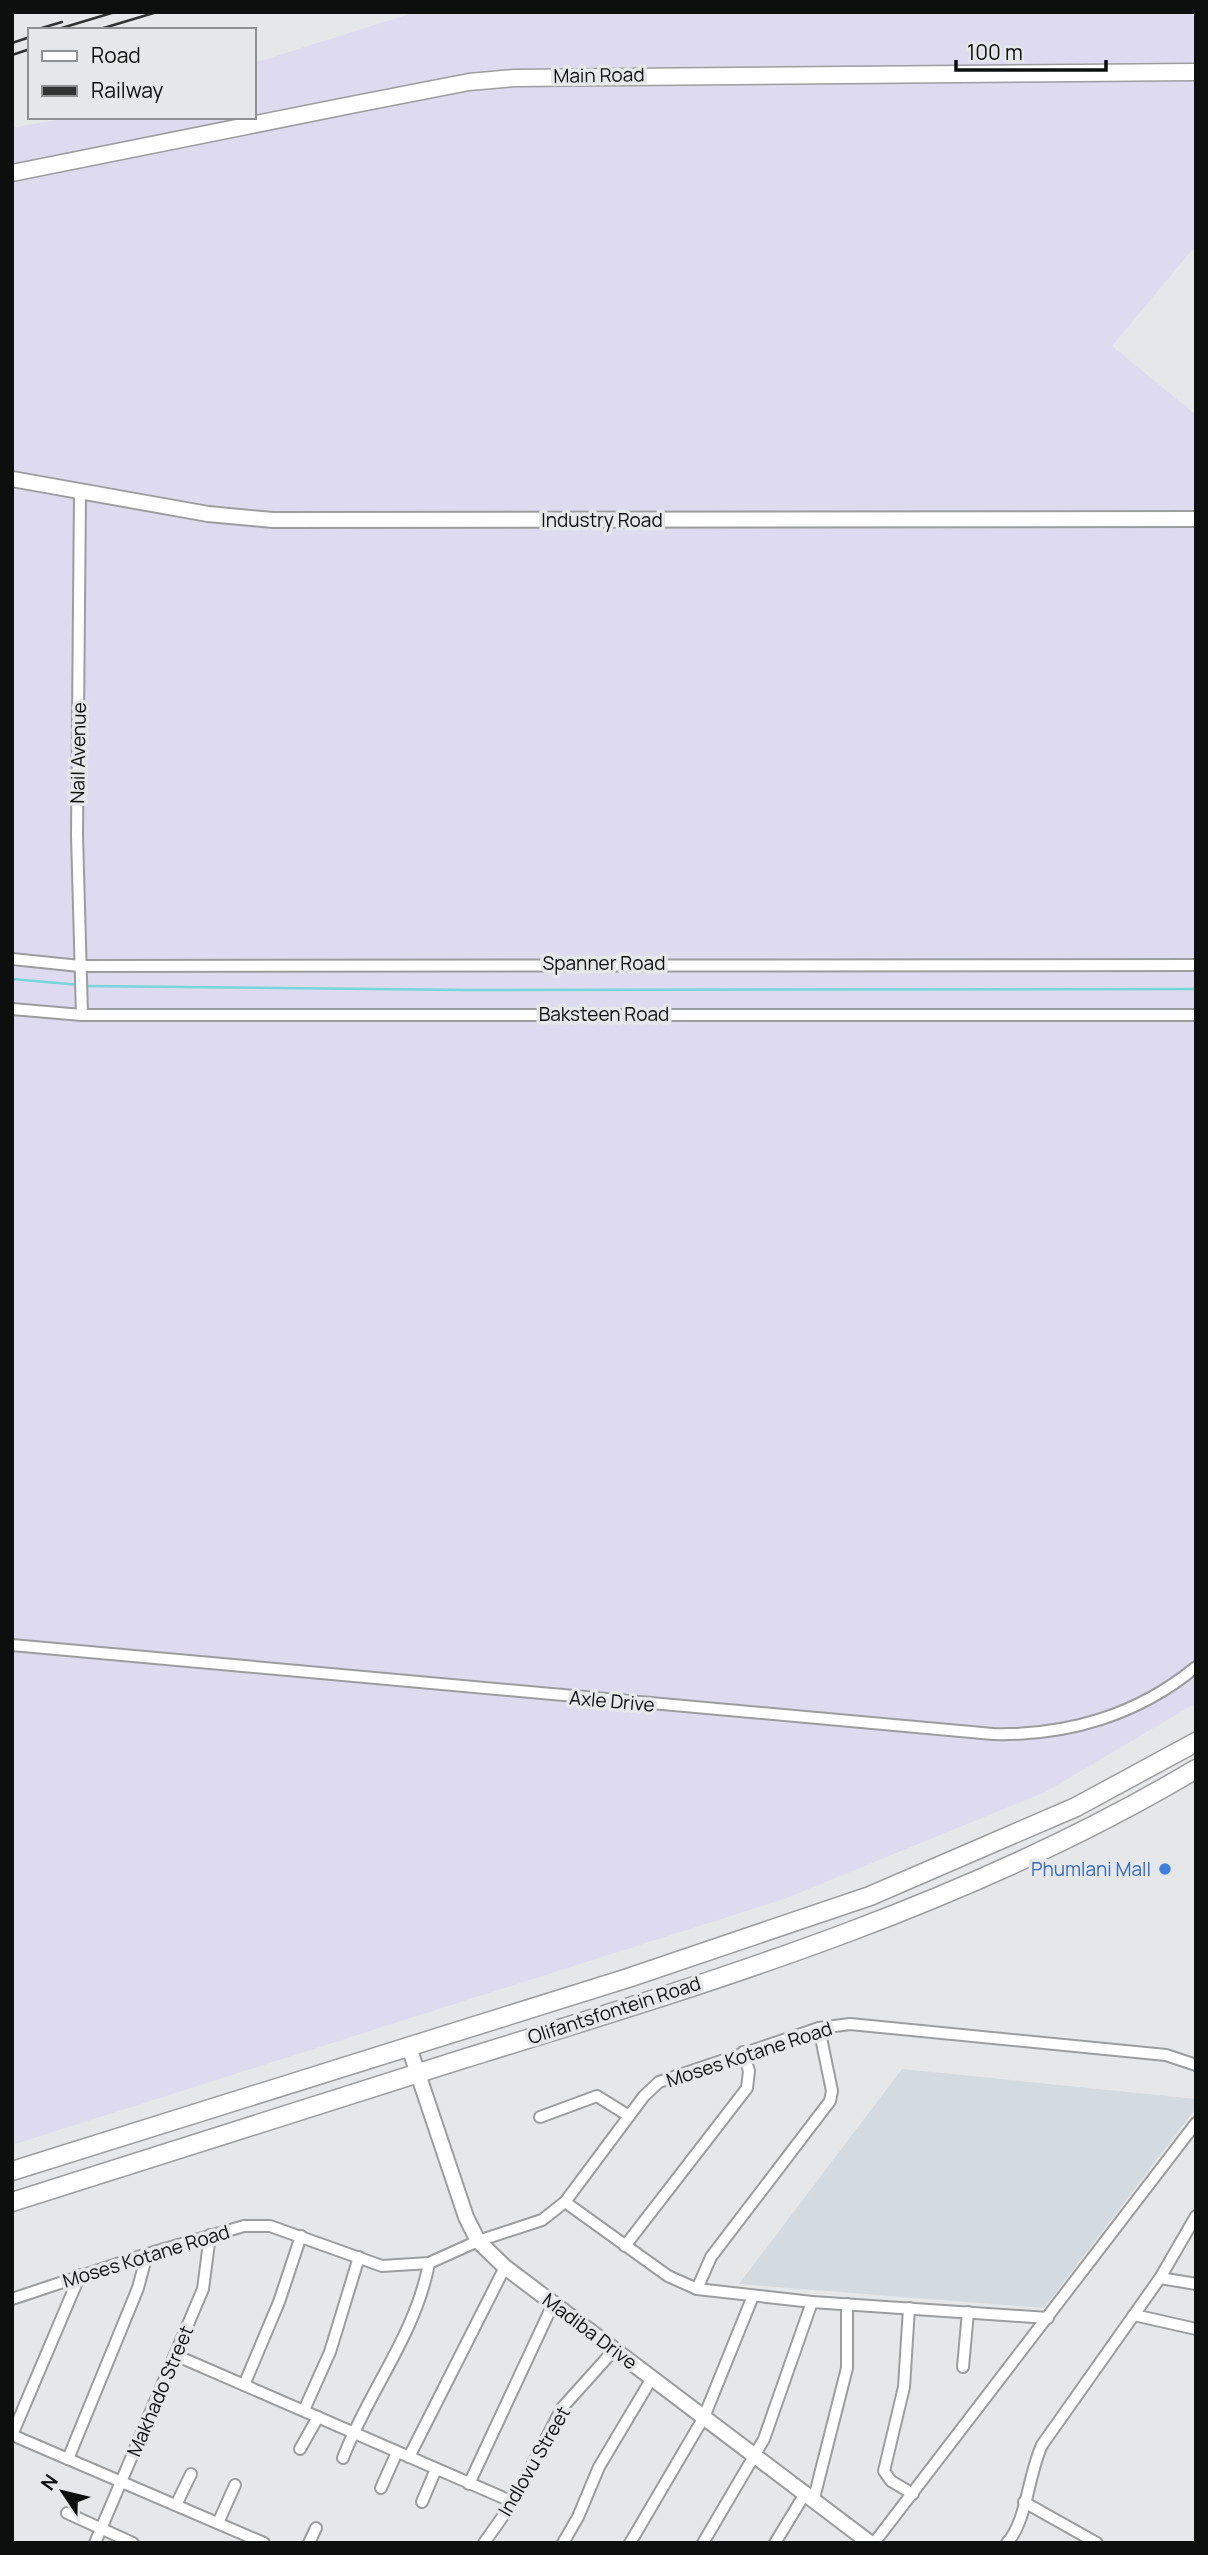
<svg xmlns="http://www.w3.org/2000/svg" width="1208" height="2555" font-family="Manrope,sans-serif">
	<style>
		.built { fill: #d3dae0 }
		.industrial { fill: #dedaf0 }
		.lines { fill: none; stroke-linecap: round; stroke-linejoin: round }
		.stream { stroke: #77d6d9; stroke-width: 2.5 }
		.minor-casing { stroke: #9c9d9e; stroke-width: 14 }
		.tertiary-casing { stroke: #9c9d9e; stroke-width: 18 }
		.secondary-casing { stroke: #9c9d9e; stroke-width: 19 }
		.primary-casing { stroke: #9c9d9e; stroke-width: 21 }
		.minor { stroke: #fff; stroke-width: 10 }
		.tertiary { stroke: #fff; stroke-width: 14 }
		.secondary { stroke: #fff; stroke-width: 16 }
		.primary { stroke: #fff; stroke-width: 18 }
		.rail { stroke: #313232; stroke-width: 2.5 }
		.shop-dot { fill: #3f7fe0; stroke: #e6e7e8; stroke-width: 2.5 }
		.labels { text-anchor: middle; stroke-width: 7; stroke-linejoin: round; paint-order: stroke }
		.street-label { font-size: 19px; fill: #0d0e0e; stroke: #e6e7e8 }
		.shop-label { font-size: 19px; fill: #366cbe; stroke: #e6e7e8; text-anchor: end }
	</style>
	<rect width="100%" height="100%" fill="#e6e7e8"/>
	<polygon class="built" points="902,2069 1196,2099 1196,2108 1044,2308 739,2284"/>
	<polygon class="industrial" points="416,12 1196,12 1196,245 1112,346 1196,415 1196,1703 1045,1792 784,1899 12,2145 12,128 73,117 254,117 254,63"/>
	<g class="lines">
		<g class="stream">
			<polyline points="12,979 80,985"/>
			<polyline points="86,986 466,990 1196,989"/>
		</g>
		<defs>
			<g id="minor">
				<polyline points="80,492 77,835 82,1015"/>
				<polyline points="12,959 80,966 1196,965"/>
				<polyline points="12,1009 82,1015 1196,1015"/>
				<path d="M12,1645L993,1734C1067,1736 1138,1715 1196,1667"/>
				<polyline points="540,2117 597,2096 629,2116"/>
				<polyline points="565,2202 668,2276 697,2289 812,2302 1048,2318"/>
				<polyline points="625,2246 747,2088 749,2071 743,2052"/>
				<polyline points="1160,2278 1196,2284"/>
				<polyline points="697,2289 711,2257 830,2101 832,2091 819,2028"/>
				<polyline points="12,2299 147,2254 244,2226 270,2226 382,2266 429,2263 478,2241 542,2220 565,2202 644,2096 659,2082 819,2028 850,2024 1166,2055 1196,2065"/>
				<polyline points="909,2308 904,2387 884,2471 891,2481 913,2494"/>
				<polyline points="1134,2315 1196,2329"/>
				<polyline points="175,2355 513,2502"/>
				<polyline points="963,2367 968,2312"/>
				<polyline points="244,2385 279,2302 301,2236"/>
				<polyline points="304,2410 330,2352 359,2257"/>
				<polyline points="12,2435 264,2543"/>
				<polyline points="12,2435 80,2275"/>
				<polyline points="300,2449 318,2417"/>
				<polyline points="409,2457 505,2267"/>
				<path d="M343,2458C368,2392 416,2334 429,2263"/>
				<polyline points="68,2459 138,2288 147,2254"/>
				<polyline points="469,2484 553,2304"/>
				<polyline points="381,2488 397,2452"/>
				<polyline points="814,2498 847,2368 847,2304"/>
				<polyline points="422,2502 436,2469"/>
				<polyline points="1024,2502 1097,2543"/>
				<polyline points="176,2505 191,2474"/>
				<polyline points="67,2513 133,2543"/>
				<polyline points="218,2523 235,2485"/>
				<polyline points="95,2543 203,2289 210,2235"/>
				<polyline points="309,2543 316,2528"/>
				<polyline points="484,2543 513,2502 562,2408 614,2350"/>
				<polyline points="563,2543 578,2517 599,2467 652,2378"/>
				<polyline points="630,2543 704,2417 753,2296"/>
				<polyline points="703,2543 764,2439 812,2302"/>
				<polyline points="775,2543 806,2492"/>
				<polyline points="874,2543 1196,2123"/>
				<path d="M1007,2543C1027,2521 1028,2475 1042,2445L1160,2278L1196,2216"/>
			</g>
			<g id="tertiary">
				<polyline points="12,479 208,514 273,520 1196,519"/>
				<polyline points="409,2047 466,2217 478,2241 505,2267 870,2543"/>
			</g>
			<polyline id="secondary" points="12,173 356,104 469,82 514,78 1196,72"/>
			<g id="primary">
				<polyline points="12,2171 628,1978 870,1896 1076,1807 1196,1742"/>
				<path d="M12,2202C164,2155 314,2105 466,2058C716,1981 970,1904 1196,1769"/>
			</g>
		</defs>
		<use href="#minor" class="minor-casing"/>
		<use href="#tertiary" class="tertiary-casing"/>
		<use href="#secondary" class="secondary-casing"/>
		<use href="#primary" class="primary-casing"/>
		<use href="#minor" class="minor"/>
		<use href="#tertiary" class="tertiary"/>
		<use href="#secondary" class="secondary"/>
		<use href="#primary" class="primary"/>
		<g class="rail">
			<polyline points="35,30 62,22"/>
			<polyline points="55,30 115,12"/>
			<polyline points="97,30 157,12"/>
			<polyline points="12,43 30,37"/>
			<polyline points="12,55 30,49"/>
		</g>
	</g>
	<circle class="shop-dot" cx="1165" cy="1869" r="7"/>
	<g class="labels">
		<g class="street-label">
			<text transform="translate(599 75) rotate(-1)" y="7">Main Road</text>
			<text x="602" y="527">Industry Road</text>
			<text transform="translate(78 753) rotate(-89)" y="7">Nail Avenue</text>
			<text x="604" y="970">Spanner Road</text>
			<text x="604" y="1021">Baksteen Road</text>
			<text transform="translate(612 1701) rotate(5)" y="7">Axle Drive</text>
			<text transform="translate(614 2010) rotate(-18)" y="7">Olifantsfontein Road</text>
			<text transform="translate(749 2054) rotate(-18)" y="7">Moses Kotane Road</text>
			<text transform="translate(146 2256) rotate(-17)" y="7">Moses Kotane Road</text>
			<text transform="translate(590 2331) rotate(37)" y="7">Madiba Drive</text>
			<text transform="translate(160 2391) rotate(-67)" y="7">Makhado Street</text>
			<text transform="translate(534 2461) rotate(-60)" y="7">Indlovu Street</text>
		</g>
		<g class="shop-label">
			<text x="1151" y="1876">Phumlani Mall</text>
		</g>
	</g>
	<rect width="1208" height="2555" fill="none" stroke="#0d0e0e" stroke-width="28"/>
	<rect x="28" y="28" width="228" height="91" fill="#e6e7e8" stroke="#8f9091" stroke-width="2"/>
	<rect x="42" y="51" width="35" height="10" fill="#ffffff" stroke="#8f9091" stroke-width="2"/>
	<text x="91" y="63" font-size="21" fill="#0d0e0e">Road</text>
	<rect x="42" y="86" width="35" height="10" fill="#313232" stroke="#8f9091" stroke-width="2"/>
	<text x="91" y="98" font-size="21" fill="#0d0e0e">Railway</text>
	<g transform="translate(63 2492) rotate(305)" stroke="#e6e7e8" stroke-width="5" paint-order="stroke">
	<path d="M0-5L12 26L0 18L-12 26Z" fill="#0d0e0e"/>
	<text y="-10" font-size="19" font-weight="bold" text-anchor="middle" fill="#0d0e0e">N</text>
	</g>
	<path d="M956 60v10h150v-10" fill="none" stroke="#0d0e0e" stroke-width="3.5"/>
	<text x="967" y="60" font-size="21" fill="#0d0e0e" stroke="#e6e7e8" stroke-width="5" paint-order="stroke">100 m</text>
</svg>
